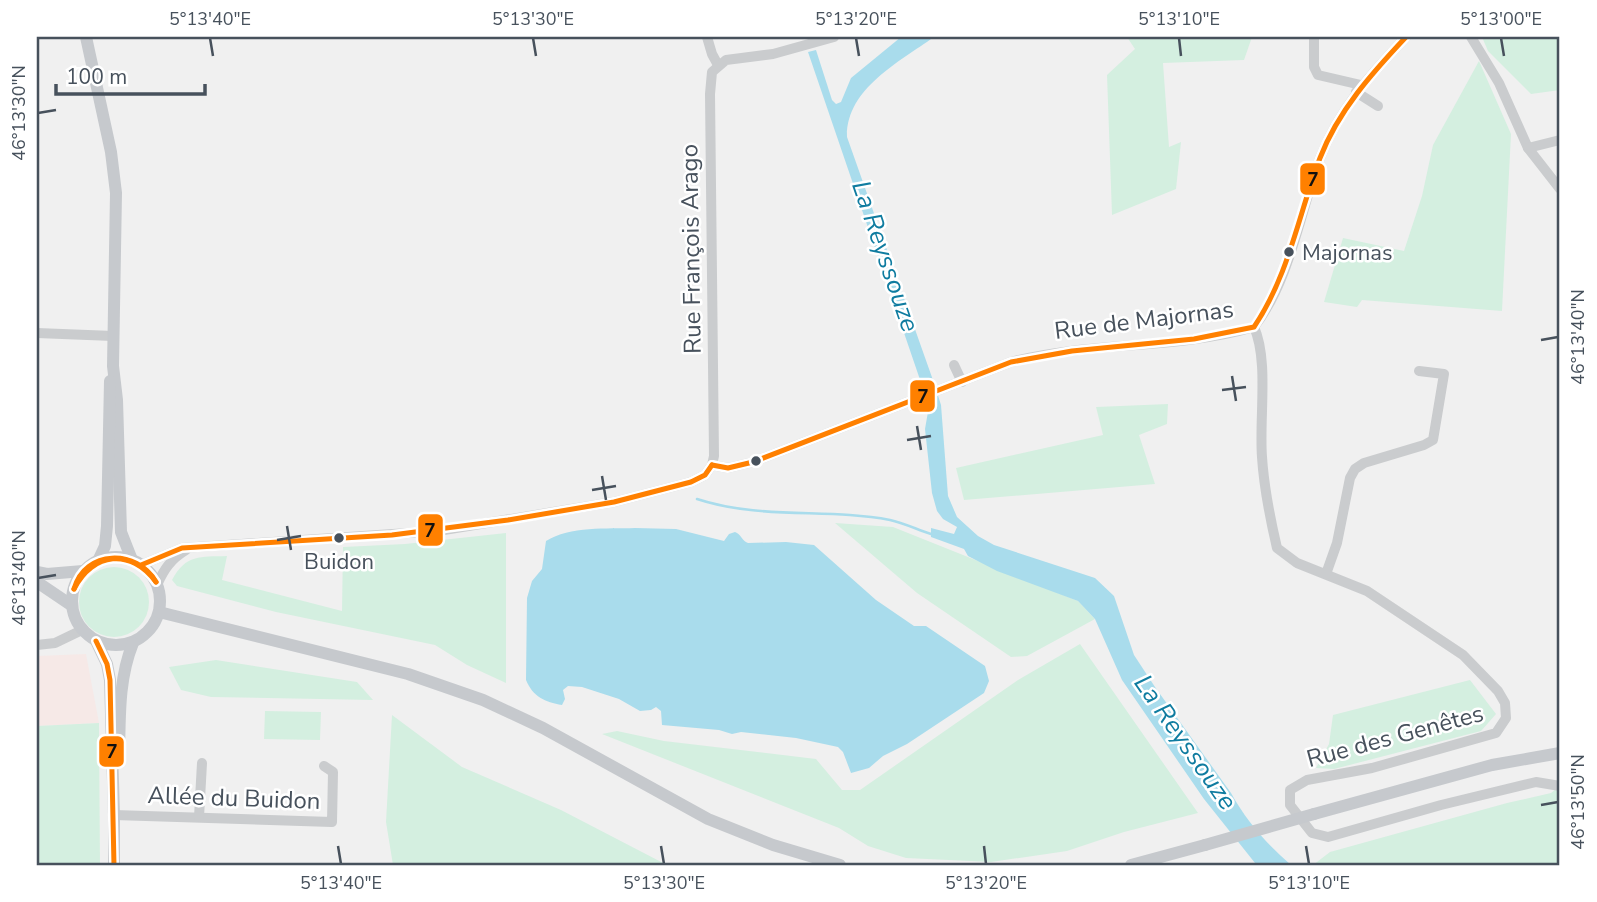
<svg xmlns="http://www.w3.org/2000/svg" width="1597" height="902" font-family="'Nunito Sans',sans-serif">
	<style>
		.medical { fill: #f6e9e7 }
		.green { fill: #d4efe0 }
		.water { fill: #a9dcec }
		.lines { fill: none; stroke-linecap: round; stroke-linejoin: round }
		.stream { stroke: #a9dcec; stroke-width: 2.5 }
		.minor { stroke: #caccce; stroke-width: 10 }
		.major { stroke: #c6c9cd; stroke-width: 12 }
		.major-bridge { stroke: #c6c9cd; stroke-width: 12 }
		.bus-1-casing { stroke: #fff; stroke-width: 10 }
		.bus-1 { stroke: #ff8000; stroke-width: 5 }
		.ticks { fill: none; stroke: #47515c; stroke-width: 2.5 }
		.bus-dot { fill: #47515c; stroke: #fff; stroke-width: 2.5 }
		.labels { text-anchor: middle; stroke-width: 5; stroke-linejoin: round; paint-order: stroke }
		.bus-label { font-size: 22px; fill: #47515c; stroke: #fff; text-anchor: start }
		.street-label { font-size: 24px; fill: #47515c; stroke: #fff }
		.water-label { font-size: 26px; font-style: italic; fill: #0f7ca0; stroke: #fff }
		.line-badge { stroke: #fff; stroke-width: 2.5 }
		.pale-badge-label { font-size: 19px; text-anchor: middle; font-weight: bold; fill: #111 }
		.neatline { fill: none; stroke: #47515c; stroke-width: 2.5 }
		.ticks-label { font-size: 18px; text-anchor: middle; fill: #47515c }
	</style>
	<rect width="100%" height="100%" fill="#f0f0f0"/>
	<polygon class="medical" points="86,654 99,723 37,726 37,656"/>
	<g class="green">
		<polygon points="1127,37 1252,37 1244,60 1163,63 1169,147 1181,142 1176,189 1112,215 1107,75 1135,49"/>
		<polygon points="1482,37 1560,37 1560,90 1531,94 1488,51"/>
		<polygon points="1479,61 1511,134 1502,311 1362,300 1357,307 1324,302 1343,238 1404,251 1422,196 1433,145"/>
		<polygon points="1168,404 1167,424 1139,435 1155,484 964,500 956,468 1103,435 1096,407"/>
		<polygon points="835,523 893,527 1078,601 1095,619 1027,656 1011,657 917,593"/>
		<path d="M506,533V683L467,665L435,645L276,612L177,586L172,580C186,554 200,557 227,556L222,580L342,611L343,547L405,544Z"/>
		<circle cx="114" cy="602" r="35"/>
		<polygon points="1080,644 1198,813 1124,832 1067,851 991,862 906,858 868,846 839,828 602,734 617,731 664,741 816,759 842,790 860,790 1018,680"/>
		<polygon points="216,660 357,682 373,700 211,697 181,690 169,667"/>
		<polygon points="1470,680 1496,714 1481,731 1334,769 1316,768 1329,744 1333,715"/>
		<polygon points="265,711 321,712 320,740 264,739"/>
		<polygon points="392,715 462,767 561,810 667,865 393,865 386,822"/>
		<polygon points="99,723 100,865 37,865 37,726"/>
		<polygon points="1556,789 1560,795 1560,865 1313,865 1330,852 1507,803 1551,793"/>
	</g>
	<g class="water">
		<path d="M901,37H934C899,62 846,89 847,137L934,383L941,405L948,496L957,517L978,536L994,545L1095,578L1114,596L1134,655L1155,687L1231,793C1247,822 1267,844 1291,865H1257L1255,863L1204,799L1122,680L1095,619L1078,601L997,571L968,556L964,549L931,537V528L954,534L957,527L943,519L937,511L932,493L925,429L929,406L808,52L816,50L832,100L836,104L841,102L851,78Z"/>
		<path d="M635,528L676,529L724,541L729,534L735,532C741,534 742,541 748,543L786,542L814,545L876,600L914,626H926L985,666L989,681L984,693L907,744L883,756L869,768L851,773L843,752L838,747L796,738L741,732L732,734L719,730L662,725L661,711L656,707L651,710L640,711L619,699L582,687L568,686L563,690L565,699L562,705C545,702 533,697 526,680L527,598L532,581L542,569L546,541C570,526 607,529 635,528Z"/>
	</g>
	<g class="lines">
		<path class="stream" d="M697,499C761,520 827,508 890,520C904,523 918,530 931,534"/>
		<g class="minor">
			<polyline points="707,37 712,54 718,65"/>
			<polyline points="1314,37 1314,67 1318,75 1361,85"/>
			<polyline points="1471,37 1499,83 1528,148 1560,189"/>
			<polyline points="1356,92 1378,106"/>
			<polyline points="1528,148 1560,140"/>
			<path d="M1254,327C1269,360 1259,419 1262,457C1264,488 1270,518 1277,548L1297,563L1367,591L1463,655L1498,691L1505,703L1506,718L1496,733L1372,768L1307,780L1290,790V805L1312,833L1328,837L1441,805L1536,782L1560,786"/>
			<polyline points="37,333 113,336"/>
			<polyline points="954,365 962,382"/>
			<path d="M712,465L728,468L753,462L1011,362C1091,341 1175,350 1254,327C1290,281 1300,212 1320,158C1339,109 1371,74 1406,37"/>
			<polyline points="141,565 182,548 438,531 614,502 691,482 705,475 712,465 714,456 710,94 712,72 726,60 773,54 834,37"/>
			<polyline points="1326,574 1337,543 1350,478 1355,469 1364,463 1424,445 1433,440 1444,374 1419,371"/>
			<path d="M157,585C164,569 171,559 186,550"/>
			<polyline points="37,645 55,643 82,630"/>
			<polyline points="114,815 332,822 333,772 324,766"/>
			<polyline points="199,817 202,763"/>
		</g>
		<g class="major">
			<polyline points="86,37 111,152 116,193 113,366 117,400 121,532 132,560"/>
			<circle cx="116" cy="601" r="44"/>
			<polyline points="98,561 105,546 107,526 110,381"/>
			<polyline points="37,572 47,574 83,571"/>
			<polyline points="37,582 71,605"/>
			<polyline points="159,612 408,674 483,700 543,728 708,819 773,845 840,865"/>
			<polyline points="96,641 107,664 110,680 114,815 114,865"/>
			<path d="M119,758C120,719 118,680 133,643"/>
			<polyline points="1314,814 1492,765 1560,753"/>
			<polyline points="1131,865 1205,845"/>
		</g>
		<polyline class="major-bridge" points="1205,845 1314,814"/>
		<defs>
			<g id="bus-1">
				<path d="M712,465L728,468L753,462L1011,362L1072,351L1194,339L1254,327C1289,275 1298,216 1320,158C1338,111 1372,73 1406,37"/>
				<polyline points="141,565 182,548 392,535 508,520 614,502 691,482 705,475 712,465"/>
				<path d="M74,589C85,549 137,549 156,582"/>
				<path d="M74,589C93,552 131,548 156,582"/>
				<polyline points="96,641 107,664 110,680 114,865"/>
			</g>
		</defs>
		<use href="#bus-1" class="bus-1-casing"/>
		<use href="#bus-1" class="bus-1"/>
	</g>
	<path class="ticks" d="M210,38L213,56M533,38L536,56M856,38L859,56M1179,38L1181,56M1501,38L1504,56M38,113L56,110M1541,340L1558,337M1232,376L1236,401M1222,390L1246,387M917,426L921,450M907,440L931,436M602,476L606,500M592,490L616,486M287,526L291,550M277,540L301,536M38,578L56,575M1541,805L1558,802M338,846L341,864M661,846L664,864M984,846L986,864M1306,846L1309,864"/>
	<g class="bus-dot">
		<circle cx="1289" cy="252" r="6"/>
		<circle cx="756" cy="461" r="6"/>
		<circle cx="339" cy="538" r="6"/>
	</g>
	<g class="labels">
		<g class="bus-label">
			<text x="1302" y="260">Majornas</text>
			<text x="339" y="569" text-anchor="middle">Buidon</text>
		</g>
		<g class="street-label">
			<text transform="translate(691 249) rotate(-91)" y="8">Rue François Arago</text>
			<text transform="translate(1144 320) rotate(-7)" y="8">Rue de Majornas</text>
			<text transform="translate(1395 736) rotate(-15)" y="8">Rue des Genêtes</text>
			<text transform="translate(234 798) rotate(2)" y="8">Allée du Buidon</text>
		</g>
		<g class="water-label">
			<text transform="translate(886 256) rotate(71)" y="9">La Reyssouze</text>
			<text transform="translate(1186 742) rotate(55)" y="9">La Reyssouze</text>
		</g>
	</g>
	<g class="line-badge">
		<rect x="1299" y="162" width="27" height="34" rx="7" fill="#ff8000"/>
		<rect x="909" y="379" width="27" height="34" rx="7" fill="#ff8000"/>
		<rect x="417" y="513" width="27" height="34" rx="7" fill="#ff8000"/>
		<rect x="98" y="735" width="27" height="33" rx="7" fill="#ff8000"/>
	</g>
	<g class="pale-badge-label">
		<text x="1313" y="186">7</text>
		<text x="923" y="403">7</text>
		<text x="430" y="537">7</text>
		<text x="112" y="758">7</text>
	</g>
	<rect width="1597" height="902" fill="none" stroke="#ffffff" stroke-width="77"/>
	<path d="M56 84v10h149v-10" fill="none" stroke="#47515c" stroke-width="3.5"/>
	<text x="66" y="84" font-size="21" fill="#47515c" stroke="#ffffff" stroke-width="5" paint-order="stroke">100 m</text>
	<rect x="38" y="38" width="1520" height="826" class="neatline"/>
	<g class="ticks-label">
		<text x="210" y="25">5°13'40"E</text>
		<text x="533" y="25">5°13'30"E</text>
		<text x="856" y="25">5°13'20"E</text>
		<text x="1179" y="25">5°13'10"E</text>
		<text x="1501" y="25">5°13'00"E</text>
		<text transform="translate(19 113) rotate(-90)" y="6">46°13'30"N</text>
		<text transform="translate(1578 337) rotate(-90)" y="6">46°13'40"N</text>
		<text transform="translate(19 578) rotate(-90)" y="6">46°13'40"N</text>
		<text transform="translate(1578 802) rotate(-90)" y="6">46°13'50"N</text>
		<text x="341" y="889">5°13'40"E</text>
		<text x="664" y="889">5°13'30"E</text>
		<text x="986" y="889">5°13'20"E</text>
		<text x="1309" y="889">5°13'10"E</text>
	</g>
</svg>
